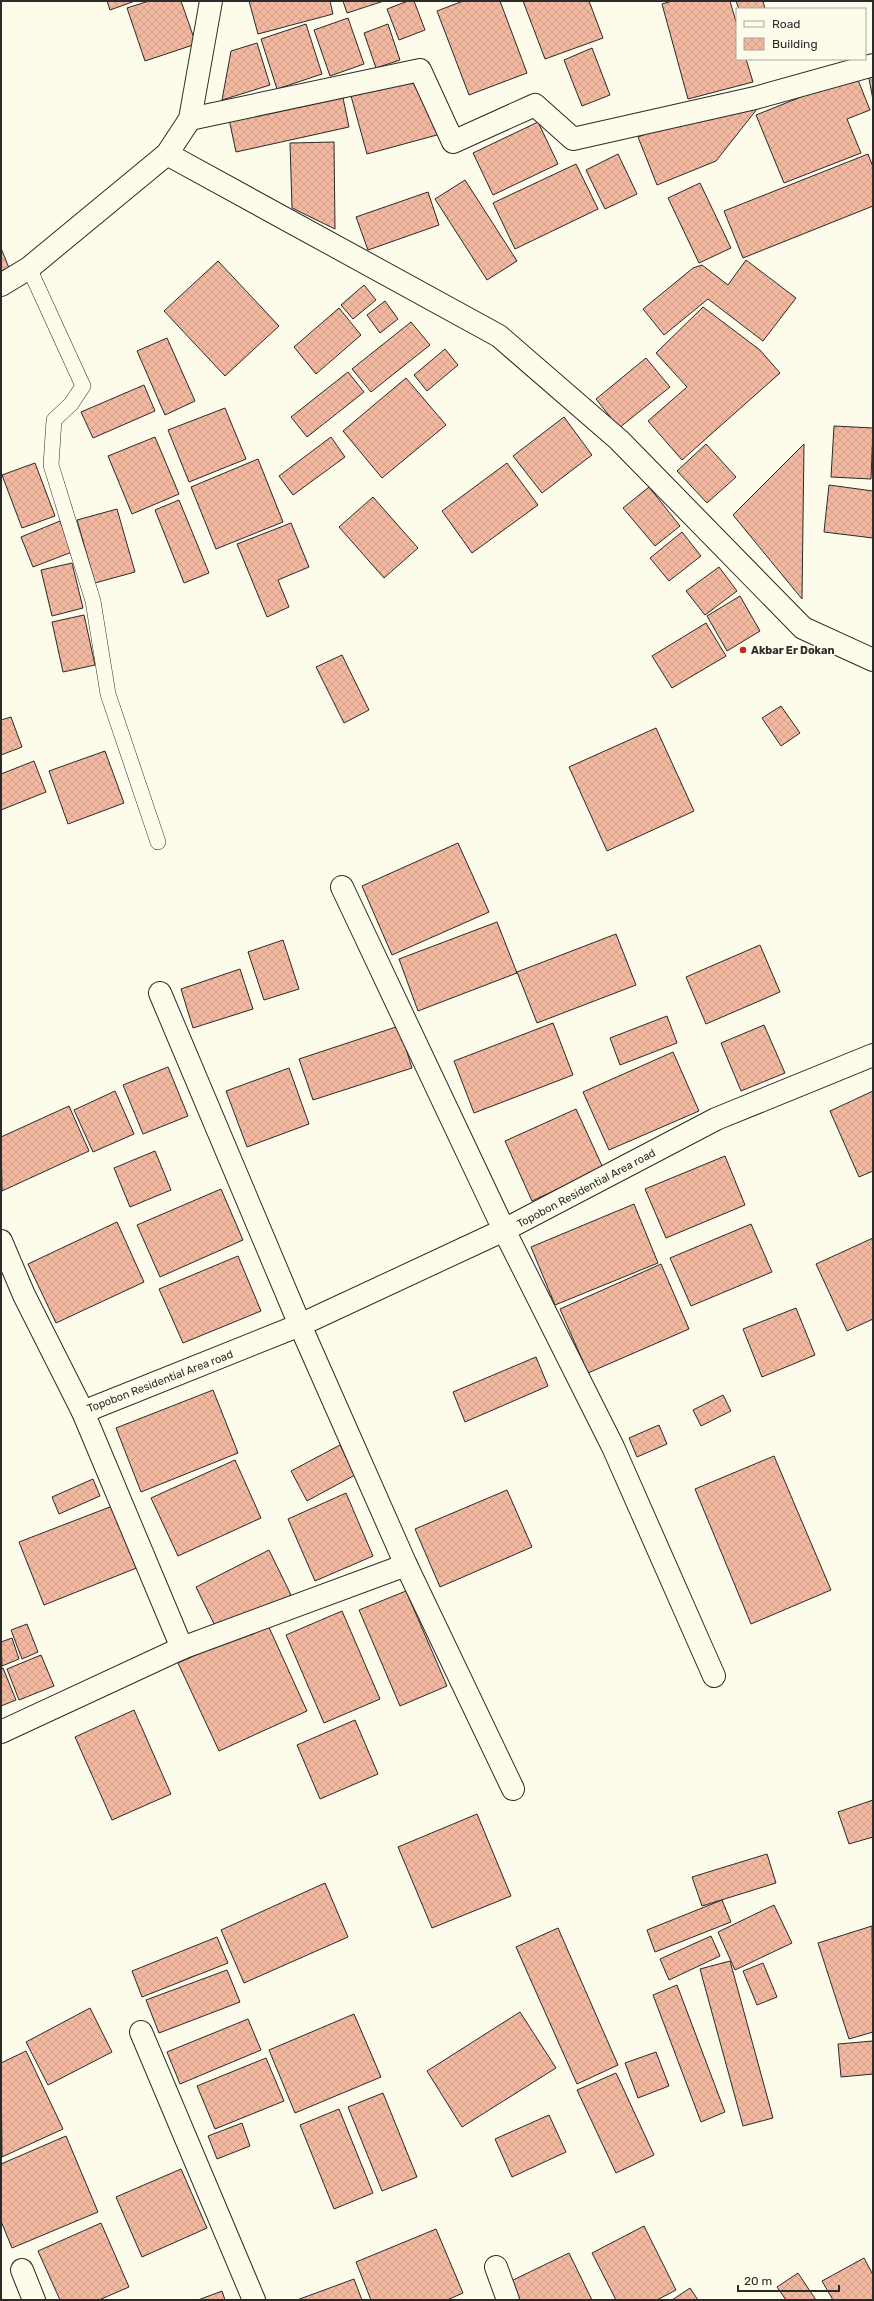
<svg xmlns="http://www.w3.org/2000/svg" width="874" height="2301" font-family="Rubik,sans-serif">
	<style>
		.building { fill: url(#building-cross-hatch); stroke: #2b2b2b }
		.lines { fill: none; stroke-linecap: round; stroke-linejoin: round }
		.service-casing { stroke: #2b2b2b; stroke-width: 16 }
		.minor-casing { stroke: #2b2b2b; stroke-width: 24 }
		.service { stroke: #fdfbea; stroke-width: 15 }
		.minor { stroke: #fdfbea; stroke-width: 22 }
		.poi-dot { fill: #c62828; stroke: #fdfbea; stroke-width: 1.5 }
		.labels { text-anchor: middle; stroke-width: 3; stroke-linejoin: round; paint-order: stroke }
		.poi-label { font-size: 11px; font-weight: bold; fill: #2b2b2b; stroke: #fdfbea; text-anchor: start }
		.street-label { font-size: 11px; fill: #2b2b2b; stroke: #fdfbea }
	</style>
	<defs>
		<pattern id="building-cross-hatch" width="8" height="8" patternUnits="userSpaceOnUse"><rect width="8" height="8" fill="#f2b8a0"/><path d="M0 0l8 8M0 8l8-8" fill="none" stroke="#d09e8a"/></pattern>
	</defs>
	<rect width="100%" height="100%" fill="#fdfbea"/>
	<g class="building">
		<polygon points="107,1 135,1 110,10"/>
		<polygon points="149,1 181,1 196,44 145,61 127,8"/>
		<polygon points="249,1 330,1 333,14 258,34"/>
		<polygon points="343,1 384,1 347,13"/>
		<polygon points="408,1 414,1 425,30 399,40 387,9"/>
		<polygon points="463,1 500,1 527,73 469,95 437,11"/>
		<polygon points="523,1 589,1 603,38 545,59"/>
		<polygon points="672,1 730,1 737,25 737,59 746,59 753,82 688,99 662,4"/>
		<polygon points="736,1 763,1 765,9 739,9"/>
		<polygon points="348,18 364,64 330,76 314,30"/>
		<polygon points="306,24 322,74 277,89 261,39"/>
		<polygon points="388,24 400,60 376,68 364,33"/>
		<polygon points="257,43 270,85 222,100 231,51"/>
		<polygon points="592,48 610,95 582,106 564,60"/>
		<polygon points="873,67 873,100 867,68"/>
		<polygon points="856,75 870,110 847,119 861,153 784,183 756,115"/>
		<polygon points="421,77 437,135 367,154 351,96"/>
		<polygon points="342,93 349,127 236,152 229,119"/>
		<polygon points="761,104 716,161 657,185 638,137 696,116"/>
		<polygon points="538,122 558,164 493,195 473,153"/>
		<polygon points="334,142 335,229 292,208 290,143"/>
		<polygon points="618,154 637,194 605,209 586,170"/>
		<polygon points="868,154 873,167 873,206 743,258 724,211"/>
		<polygon points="576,164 598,209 515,249 493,203"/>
		<polygon points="465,180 517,261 487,280 435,199"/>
		<polygon points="700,183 731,248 699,263 668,198"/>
		<polygon points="428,192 439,225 368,250 356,217"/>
		<polygon points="1,248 11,273 1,276"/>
		<polygon points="746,260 796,298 763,341 708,299 664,335 643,309 693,268 702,265 728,285"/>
		<polygon points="218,261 279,326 225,376 164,311"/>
		<polygon points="364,285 376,300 353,319 341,305"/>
		<polygon points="385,301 398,319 380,333 367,315"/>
		<polygon points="703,307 760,350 780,373 682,460 648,421 687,387 656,353"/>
		<polygon points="339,308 361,335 316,374 294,347"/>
		<polygon points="411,322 430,345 371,392 352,369"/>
		<polygon points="167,338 195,401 165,415 137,351"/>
		<polygon points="445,349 458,365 427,391 414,375"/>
		<polygon points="646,358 670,387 619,428 596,399"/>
		<polygon points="348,372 364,392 307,437 291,417"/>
		<polygon points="406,378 446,425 382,478 343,431"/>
		<polygon points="144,385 155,411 93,438 81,412"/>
		<polygon points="225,408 246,459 189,482 168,430"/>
		<polygon points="564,417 592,455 542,493 513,456"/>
		<polygon points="834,426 873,428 871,479 831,477"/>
		<polygon points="155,437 179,494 132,514 108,456"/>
		<polygon points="331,437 345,457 293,495 279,476"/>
		<polygon points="706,444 736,477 707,503 677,471"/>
		<polygon points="804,444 802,599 733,515"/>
		<polygon points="258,459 283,522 216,549 191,487"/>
		<polygon points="35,463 55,516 22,528 2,475"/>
		<polygon points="507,463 538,505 472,553 442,511"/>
		<polygon points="829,485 873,491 873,538 824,532"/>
		<polygon points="649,487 680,526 655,546 623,508"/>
		<polygon points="373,497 418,548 384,578 339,527"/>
		<polygon points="179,500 209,573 184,583 155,510"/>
		<polygon points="117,509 135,572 95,583 77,520"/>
		<polygon points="60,521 72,552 33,567 21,537"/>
		<polygon points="291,523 309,567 278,580 289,607 267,617 237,544"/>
		<polygon points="682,532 701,556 669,581 650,558"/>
		<polygon points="72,563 83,608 52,616 41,570"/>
		<polygon points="719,567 737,591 705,615 686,591"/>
		<polygon points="740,596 760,631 727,651 707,616"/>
		<polygon points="84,615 95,665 63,672 52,622"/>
		<polygon points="706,623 726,656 672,688 652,656"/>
		<polygon points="342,655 369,710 344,723 316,667"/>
		<polygon points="781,706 800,733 781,746 762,718"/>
		<polygon points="11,717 22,747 1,755 1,720"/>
		<polygon points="656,728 694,811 607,851 569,767"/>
		<polygon points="105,751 124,803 68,824 49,771"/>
		<polygon points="34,761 46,792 1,810 1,774"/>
		<polygon points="458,843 489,912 392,955 362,886"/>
		<polygon points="497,922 517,973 418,1011 399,959"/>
		<polygon points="616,934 636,985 537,1023 517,972"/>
		<polygon points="283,940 299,989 264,1000 248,952"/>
		<polygon points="760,945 780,992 706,1024 686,977"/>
		<polygon points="240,969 253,1009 193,1028 181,989"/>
		<polygon points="667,1016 677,1043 620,1065 610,1038"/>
		<polygon points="553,1023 573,1075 474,1113 454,1061"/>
		<polygon points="764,1025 785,1073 741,1091 721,1043"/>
		<polygon points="399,1026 412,1068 313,1100 299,1059"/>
		<polygon points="673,1052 699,1111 609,1150 583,1092"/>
		<polygon points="168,1067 188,1116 143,1134 123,1085"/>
		<polygon points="289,1068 309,1124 247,1147 226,1091"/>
		<polygon points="115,1091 134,1134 93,1152 74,1110"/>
		<polygon points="873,1091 873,1171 859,1177 830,1111"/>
		<polygon points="69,1106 89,1151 2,1191 1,1137"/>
		<polygon points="576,1109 603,1168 532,1201 505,1141"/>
		<polygon points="155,1151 171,1190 130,1207 114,1168"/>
		<polygon points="725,1156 745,1205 666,1238 645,1189"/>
		<polygon points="221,1189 243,1240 160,1277 137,1225"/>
		<polygon points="634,1204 658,1263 555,1305 531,1247"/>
		<polygon points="117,1222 144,1282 56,1323 28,1264"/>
		<polygon points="751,1224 772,1272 691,1306 670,1258"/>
		<polygon points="873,1238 873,1319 847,1331 816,1264"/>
		<polygon points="238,1256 261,1311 183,1343 159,1289"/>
		<polygon points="661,1264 689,1329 588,1373 560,1309"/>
		<polygon points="796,1308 815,1355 762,1377 743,1329"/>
		<polygon points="536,1357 548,1386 465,1422 453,1392"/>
		<polygon points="213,1390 238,1453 141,1492 116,1428"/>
		<polygon points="723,1395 731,1411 701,1426 693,1410"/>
		<polygon points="659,1425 667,1444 637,1457 629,1438"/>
		<polygon points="340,1445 355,1475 307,1501 291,1471"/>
		<polygon points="774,1456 831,1590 751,1624 695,1489"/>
		<polygon points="235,1460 261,1518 178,1556 151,1498"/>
		<polygon points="93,1479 100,1496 59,1514 52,1497"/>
		<polygon points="507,1490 532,1547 440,1587 415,1529"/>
		<polygon points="346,1493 373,1556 315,1581 288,1519"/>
		<polygon points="115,1505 139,1567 44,1605 19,1542"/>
		<polygon points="269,1550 291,1595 218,1632 196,1587"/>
		<polygon points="406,1591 447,1686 400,1706 359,1610"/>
		<polygon points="342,1611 380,1699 324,1723 286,1635"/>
		<polygon points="267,1623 307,1711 219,1751 178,1663"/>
		<polygon points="27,1624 38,1652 22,1659 11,1630"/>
		<polygon points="12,1638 19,1659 2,1666 1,1642"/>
		<polygon points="41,1655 54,1686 19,1700 7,1669"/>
		<polygon points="3,1668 16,1700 1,1706 1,1669"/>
		<polygon points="134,1710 171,1794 112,1820 75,1737"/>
		<polygon points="355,1720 378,1774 320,1799 297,1745"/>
		<polygon points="873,1800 873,1837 849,1844 838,1812"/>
		<polygon points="477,1814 511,1896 432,1928 398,1847"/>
		<polygon points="767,1854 776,1883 702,1906 692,1877"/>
		<polygon points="325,1883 348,1937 244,1983 221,1930"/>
		<polygon points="722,1900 731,1922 655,1952 647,1930"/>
		<polygon points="774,1905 792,1943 735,1970 718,1932"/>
		<polygon points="872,1926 873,2032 849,2039 818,1943"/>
		<polygon points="558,1928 618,2065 577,2084 516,1947"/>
		<polygon points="711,1936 720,1956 669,1980 660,1959"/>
		<polygon points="217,1937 228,1963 142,1997 132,1971"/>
		<polygon points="730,1961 773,2118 743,2126 700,1969"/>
		<polygon points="763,1963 777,1997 757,2005 743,1971"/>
		<polygon points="227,1970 240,2002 159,2033 146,2000"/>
		<polygon points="677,1985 725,2112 701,2122 653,1995"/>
		<polygon points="90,2008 112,2052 48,2085 26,2042"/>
		<polygon points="520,2012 556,2068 462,2127 427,2071"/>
		<polygon points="354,2014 381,2077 295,2113 269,2050"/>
		<polygon points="248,2019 261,2050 180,2084 167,2052"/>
		<polygon points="873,2041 873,2074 841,2077 838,2044"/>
		<polygon points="26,2051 63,2129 2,2157 1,2063"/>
		<polygon points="656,2052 669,2086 638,2098 625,2063"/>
		<polygon points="266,2058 284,2101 215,2129 197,2086"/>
		<polygon points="616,2073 654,2155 616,2173 577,2090"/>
		<polygon points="383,2093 417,2177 382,2191 348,2107"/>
		<polygon points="339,2109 373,2193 334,2209 300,2125"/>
		<polygon points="549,2115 566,2152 512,2177 495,2139"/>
		<polygon points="242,2123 250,2146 217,2159 208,2136"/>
		<polygon points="66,2136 98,2212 12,2248 1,2221 1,2164"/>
		<polygon points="181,2169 207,2228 142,2257 116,2197"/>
		<polygon points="101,2223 129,2287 99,2300 60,2300 38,2251"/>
		<polygon points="644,2226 676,2290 657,2300 616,2300 592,2253"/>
		<polygon points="436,2229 463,2293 447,2300 371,2300 356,2262"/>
		<polygon points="569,2253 592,2300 515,2300 507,2283"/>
		<polygon points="864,2258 873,2275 873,2300 833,2300 822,2281"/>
		<polygon points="798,2273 816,2300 786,2300 777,2287"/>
		<polygon points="354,2279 362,2300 297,2300"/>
		<polygon points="690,2288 698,2300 672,2300"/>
		<polygon points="222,2291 225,2300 198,2300"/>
	</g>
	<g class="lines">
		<defs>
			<polyline id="service" points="29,268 83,386 71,404 54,420 51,465 93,601 108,694 158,842"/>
			<g id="minor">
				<polyline points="190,119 420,70 453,142 535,105 573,139 755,98 873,65"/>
				<polyline points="167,154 499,336 619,440 803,628 873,660"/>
				<polyline points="1,285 29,268 167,154 190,119 211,1"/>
				<polyline points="342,887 504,1230 613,1447 714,1676"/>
				<polyline points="160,993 300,1325 406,1565 513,1789"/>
				<polyline points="1,1241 24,1295 83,1412 182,1648"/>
				<polyline points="83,1412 300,1325 504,1230 716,1119 873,1055"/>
				<polyline points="1,1732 182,1648 406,1565"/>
				<polyline points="141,2032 254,2300"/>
				<polyline points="496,2267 508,2300"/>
				<polyline points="22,2270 34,2300"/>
			</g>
		</defs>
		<use href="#service" class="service-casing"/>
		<use href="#minor" class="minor-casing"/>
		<use href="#service" class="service"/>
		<use href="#minor" class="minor"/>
	</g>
	<circle class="poi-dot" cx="743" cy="650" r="4"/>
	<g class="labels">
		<g class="poi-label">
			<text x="751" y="654">Akbar Er Dokan</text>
		</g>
		<g class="street-label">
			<text transform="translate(586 1188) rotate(-28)" y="4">Topobon Residential Area road</text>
			<text transform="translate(160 1381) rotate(-21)" y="4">Topobon Residential Area road</text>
		</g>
	</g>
	<rect width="874" height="2301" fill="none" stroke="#2b2b2b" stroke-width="4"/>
	<rect x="736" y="8" width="130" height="52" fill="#fdfbea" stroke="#a9a89e"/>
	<rect x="744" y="21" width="20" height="6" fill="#fdfbea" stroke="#a9a89e"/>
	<text x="772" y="28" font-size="12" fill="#2b2b2b">Road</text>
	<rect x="744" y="38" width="20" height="12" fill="url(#building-cross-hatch)" stroke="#a9a89e"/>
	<text x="772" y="48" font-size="12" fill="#2b2b2b">Building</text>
	<path d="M738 2285v6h101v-6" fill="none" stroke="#2b2b2b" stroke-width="2"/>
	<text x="744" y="2285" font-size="12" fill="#2b2b2b" stroke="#fdfbea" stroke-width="3" paint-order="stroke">20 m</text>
</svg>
